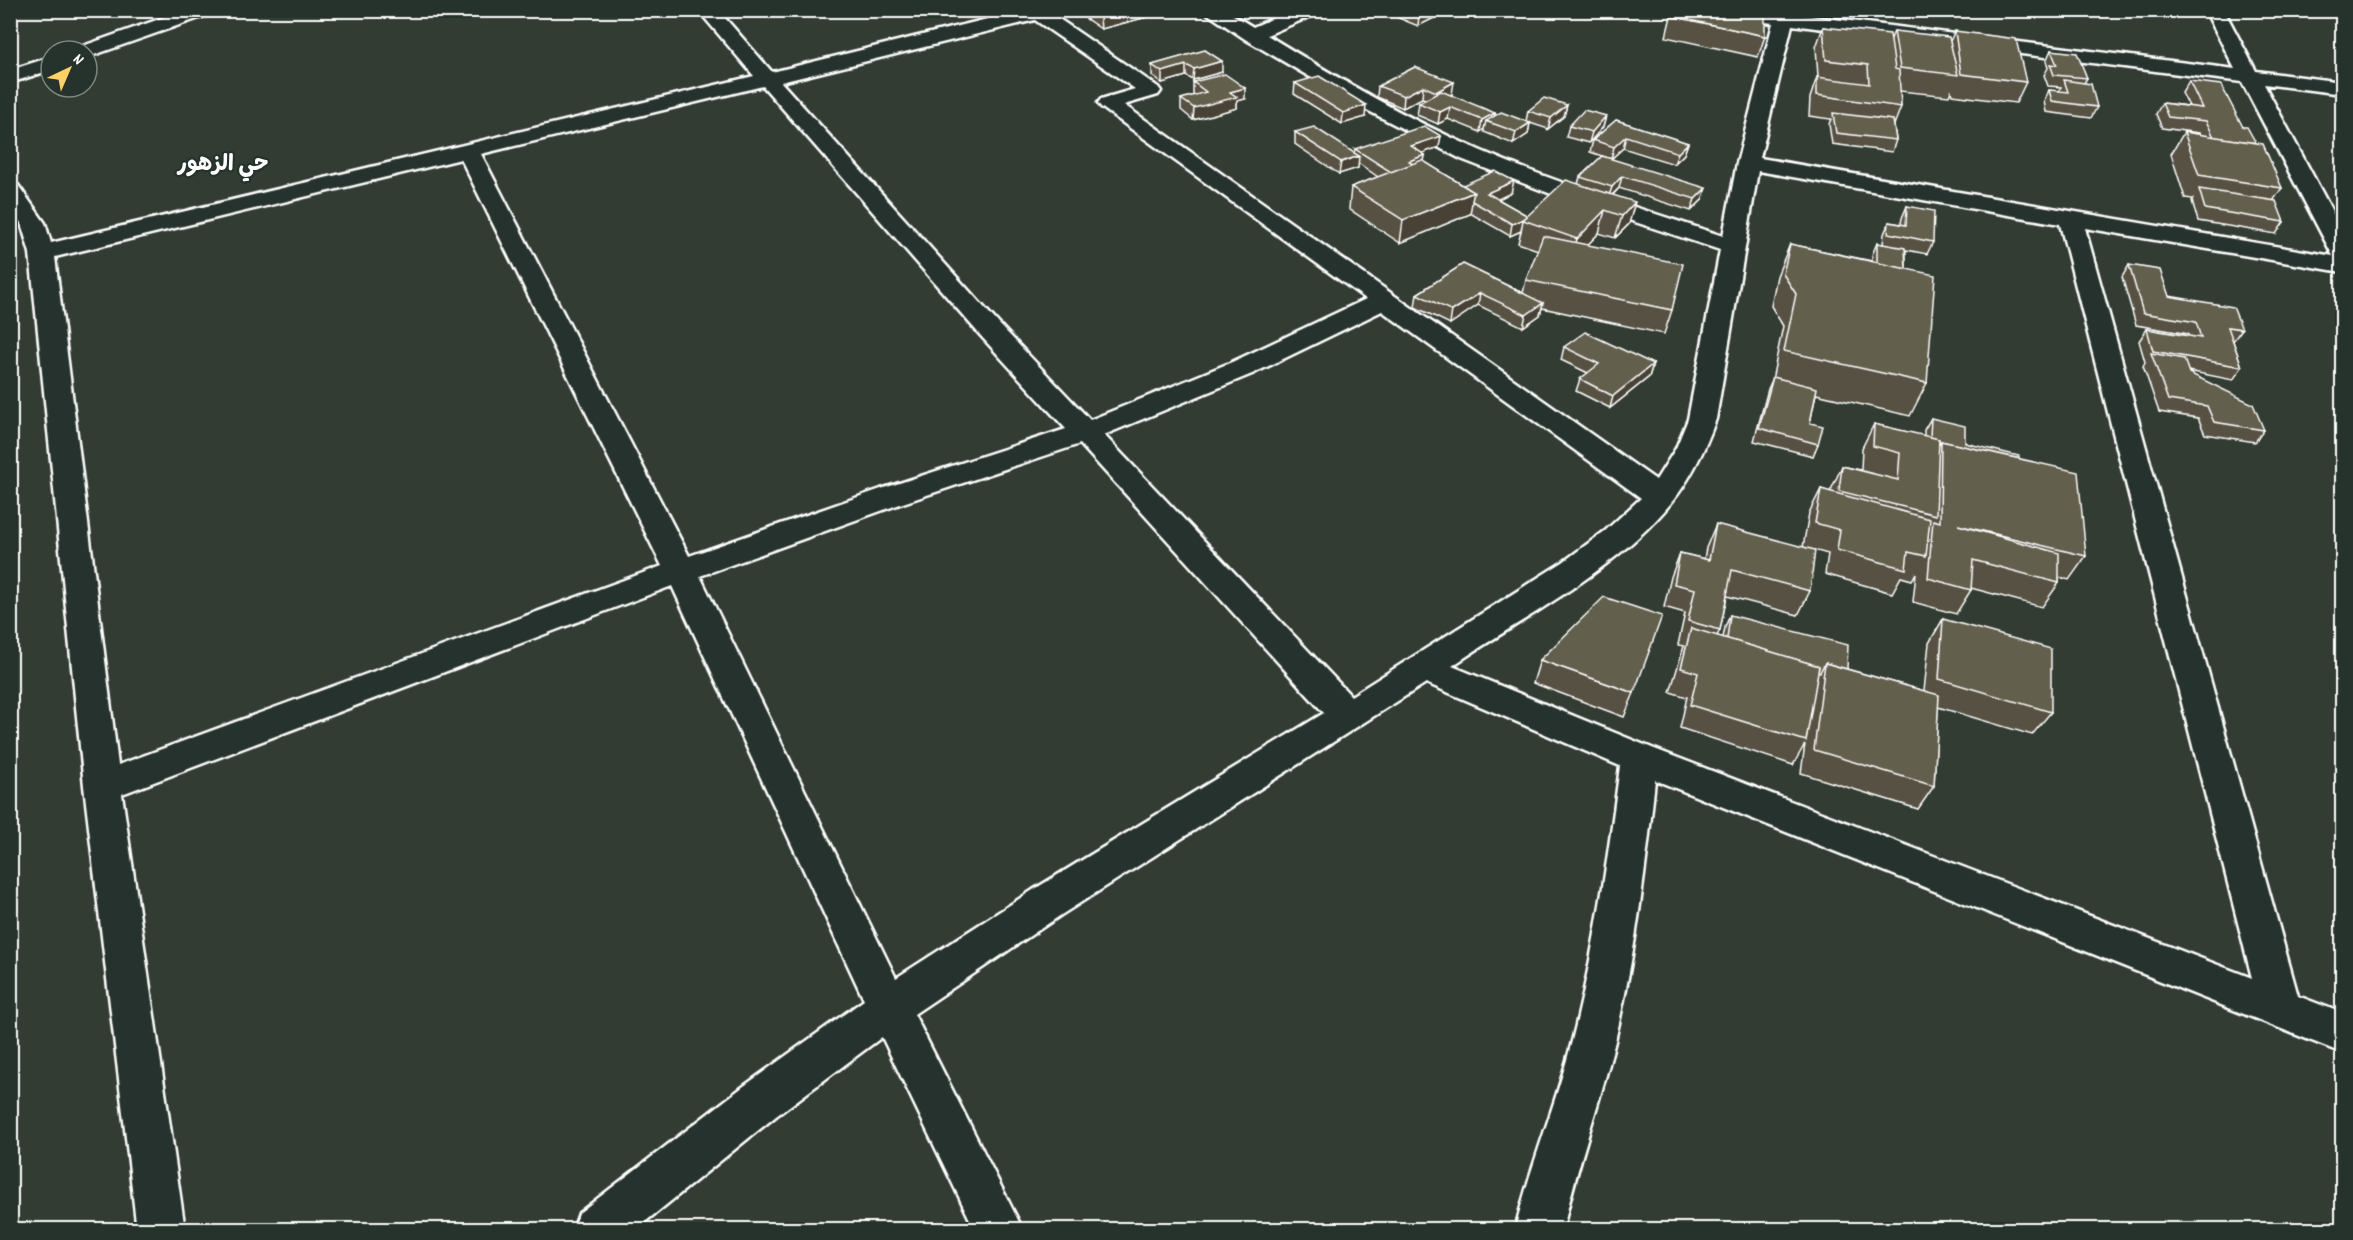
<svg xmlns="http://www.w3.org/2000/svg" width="2353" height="1240" font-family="Dekko,'Playpen Sans Arabic',sans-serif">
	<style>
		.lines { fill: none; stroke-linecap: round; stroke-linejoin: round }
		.street-casing { stroke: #fff; stroke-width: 5 }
		.street { fill: #26332d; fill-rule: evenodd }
		.wall { fill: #565142; stroke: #fff; stroke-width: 1.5 }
		.shaded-wall { fill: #464236; stroke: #fff; stroke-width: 1.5 }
		.building { fill: #645e4d; stroke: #fff; stroke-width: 1.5 }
		.labels { text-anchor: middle; stroke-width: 4.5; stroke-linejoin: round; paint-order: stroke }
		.far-district-label { font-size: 22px; font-weight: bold; fill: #fff; stroke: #26332d }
	</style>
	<rect width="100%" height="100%" fill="#323c33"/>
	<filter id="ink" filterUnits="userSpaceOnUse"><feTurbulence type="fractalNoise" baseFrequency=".0167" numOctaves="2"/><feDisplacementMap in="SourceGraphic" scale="12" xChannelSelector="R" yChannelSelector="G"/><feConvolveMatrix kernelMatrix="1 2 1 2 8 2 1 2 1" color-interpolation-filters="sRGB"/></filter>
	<g filter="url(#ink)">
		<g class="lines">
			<defs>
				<g id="street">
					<polygon points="185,10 213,10 211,14 94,55 87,57 87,51 77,51 80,47"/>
					<path d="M698,10H718L772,72L1024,10H1046L1158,87L1161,91L1158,95L1124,105L1656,480L1676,448L1688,419L1720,250L1559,197L1461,159L1363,108L1245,39L1202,10H1225L1253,27L1292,10H1318L1316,14L1267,35C1336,77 1405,118 1479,150C1558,184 1641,209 1723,236L1737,163L1773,23L1716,16L1709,14L1707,10H1795L1794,14L2235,69L2205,10H2224L2256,71L2342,82V94L2264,84L2342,230V272L2085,228L2298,996L2342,1013V1053L1655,780C1646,867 1635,955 1615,1041C1600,1104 1576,1166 1563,1230H1515C1530,1166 1556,1105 1572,1041C1595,951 1608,858 1620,766L1426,683L1061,915L914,1014L1023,1230H975L882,1037L776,1116L635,1230H573L579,1213L744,1086L864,1000L672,586L122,794L185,1230H137L84,786L30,253L21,223L10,207V183L18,185L45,223L51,243L754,76ZM1035,20L1135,89L1101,99L1098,103L1101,107L1366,299L1232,362L1090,420L999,324L781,82ZM1792,25L2242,82L2333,256L1760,158ZM763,86L981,336L1066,429L881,489L689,556L481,154ZM461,159L662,566L118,765L55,257ZM1758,171L2060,224L2252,978L1652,748L1452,666C1524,617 1615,571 1671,503C1691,479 1705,449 1716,419ZM1382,311L1641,498L1605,531L1563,562L1351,696L1104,435L1252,374ZM1080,444L1324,713L1033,890L896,978L700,576L903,503Z"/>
					<polygon points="51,57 51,70 10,83 10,70"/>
				</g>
			</defs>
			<use href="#street" class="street-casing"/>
			<use href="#street" class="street"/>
		</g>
		<g class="wall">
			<polygon points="1085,10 1174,10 1101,29 1085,18"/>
			<polygon points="1379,10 1450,10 1418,26"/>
			<polygon points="1671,16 1765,36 1758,57 1666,37"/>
			<polygon points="1823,27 1891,39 1894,31 1950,41 1955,31 2026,82 2016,103 1952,95 1951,91 1949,96 1900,91 1901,107 1894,125 1896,140 1892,152 1832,144 1829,124 1831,119 1809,116 1810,98 1817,77 1818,77 1816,47"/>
			<polygon points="1205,50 1222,72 1193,80 1186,76 1162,83 1152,76 1152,65"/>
			<polygon points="2051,50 2087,78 2084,83 2097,107 2091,118 2046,112 2044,101 2049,90 2059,91 2061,87 2048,86 2044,75 2048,68 2046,61"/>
			<polygon points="1415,67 1452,94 1450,95 1495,115 1526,121 1528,111 1567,105 1564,116 1548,129 1530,123 1528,134 1513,144 1484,132 1484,129 1480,132 1448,119 1438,124 1417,115 1419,103 1426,99 1422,98 1403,108 1377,97 1378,86"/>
			<polygon points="2189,81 2243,127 2282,188 2273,201 2284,222 2276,234 2198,221 2192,201 2193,199 2185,198 2171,154 2184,132 2200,135 2199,133 2162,128 2156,114 2162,103 2189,106 2182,93"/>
			<polygon points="1193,82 1245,99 1237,101 1237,108 1193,120 1181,110 1181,99 1195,95 1193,94"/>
			<polygon points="1295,83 1365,117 1342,124 1294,94"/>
			<polygon points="1606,116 1603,127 1589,143 1566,137 1569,126"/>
			<polygon points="1616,120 1688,143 1684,154 1674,164 1623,148 1611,159 1590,152 1593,140"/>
			<polygon points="1295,132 1354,153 1355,149 1439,147 1422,153 1425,155 1424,162 1463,185 1511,193 1498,199 1528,216 1578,184 1580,177 1602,156 1702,200 1691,211 1619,188 1613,195 1629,224 1615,238 1599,233 1587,245 1672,310 1664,334 1542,308 1540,315 1523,327 1478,305 1450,324 1415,307 1417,294 1463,264 1523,293 1526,280 1538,250 1518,243 1521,231 1510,236 1470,213 1470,214 1400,243 1349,209 1351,187 1378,177 1358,163 1358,168 1339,174 1295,144"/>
			<polygon points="1907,206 1933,242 1927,254 1906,250 1906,269 1927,383 1910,416 1816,394 1810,423 1818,444 1813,456 1754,441 1768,389 1772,380 1783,326 1771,306 1777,276 1790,244 1872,261 1872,255 1877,243 1883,244 1884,234 1889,222 1901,224 1902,218"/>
			<polygon points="2129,265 2169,296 2242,329 2233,341 2242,367 2233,380 2188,371 2264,430 2255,442 2205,434 2198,418 2159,412 2143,366 2145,362 2139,341 2147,329 2188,336 2188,334 2136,325 2122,277"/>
			<polygon points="1564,347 1653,364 1649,377 1610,408 1576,391 1580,379 1588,373 1561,360"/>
			<polygon points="1931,418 1965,443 2019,459 2086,556 2069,580 2059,577 2059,583 2042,607 1971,588 1971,590 1956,614 1913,602 1916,573 1912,580 1901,577 1892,593 1825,574 1828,554 1803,547 1809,513 1821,489 1830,492 1842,466 1861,470 1862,448 1874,424 1924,436 1924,430"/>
			<polygon points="1716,524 1810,591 1798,615 1727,596 1720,630 1717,636 1723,638 1725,627 1730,615 1847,669 1924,691 1929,643 1943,619 2051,712 2032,735 1938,707 1934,786 1918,809 1801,773 1805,744 1793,765 1680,728 1687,697 1670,692 1684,646 1678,645 1685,613 1664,607 1671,577 1680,553 1704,559 1706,548"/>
			<polygon points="1540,660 1634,693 1624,717 1533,683"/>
		</g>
		<g class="shaded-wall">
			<polygon points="1132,10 1174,10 1101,29 1100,18"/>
			<polygon points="1429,10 1450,10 1418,26 1419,15"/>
			<polygon points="1222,61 1222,72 1193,80 1194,69"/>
			<polygon points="1186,65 1186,76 1162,83 1162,72"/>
			<polygon points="1454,82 1452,94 1435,103 1436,92"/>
			<polygon points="1423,86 1422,98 1403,108 1404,96"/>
			<polygon points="1245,88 1245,99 1237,101 1237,108 1193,120 1194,108 1230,92"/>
			<polygon points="1366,105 1365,117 1342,124 1343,113"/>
			<polygon points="1567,105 1564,116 1548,129 1551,118"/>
			<polygon points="1450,107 1448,119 1438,124 1440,112"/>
			<polygon points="1495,113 1493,124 1486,121 1484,129 1480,132 1482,120"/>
			<polygon points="1606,116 1603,127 1589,143 1592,132"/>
			<polygon points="1530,123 1528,134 1513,144 1516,132"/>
			<polygon points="1441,136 1439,147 1409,158 1411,146"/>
			<polygon points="1626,136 1623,148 1611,159 1614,147"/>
			<polygon points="1688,143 1684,154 1674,164 1678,153"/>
			<polygon points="1425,155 1423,167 1407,172 1409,161"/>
			<polygon points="1359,156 1358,168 1339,174 1341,162"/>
			<polygon points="1622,176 1619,188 1608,199 1612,187"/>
			<polygon points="1514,181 1511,193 1485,205 1487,193"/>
			<polygon points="1706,188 1702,200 1691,211 1695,199"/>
			<polygon points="1474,192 1470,214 1400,243 1403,220"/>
			<polygon points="1635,202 1629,224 1615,238 1622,216"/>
			<polygon points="1605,210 1599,233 1571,262 1577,239"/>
			<polygon points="1529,216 1523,220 1521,231 1510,236 1512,224"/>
			<polygon points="1480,293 1478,305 1450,324 1452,311"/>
			<polygon points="1543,303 1540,315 1523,327 1526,315"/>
			<polygon points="1653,364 1649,377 1610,408 1613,396"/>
		</g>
		<g class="building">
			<polygon points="1090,10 1132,10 1100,18"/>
			<polygon points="1408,10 1429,10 1419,15"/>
			<polygon points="1676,10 1765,10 1765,36 1671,16"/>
			<polygon points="1823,27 1890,34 1895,69 1899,70 1901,107 1817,95 1817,77 1869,84 1868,65 1826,60"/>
			<polygon points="1894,31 1949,37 1958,75 1900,68"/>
			<polygon points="1955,31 2016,39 2026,82 1961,74"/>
			<polygon points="1205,50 1222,61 1194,69 1186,65 1162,72 1152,65"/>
			<polygon points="2051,50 2077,53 2087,78 2054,75 2050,64 2057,65"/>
			<polygon points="1415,67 1454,82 1436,92 1423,86 1404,96 1378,86"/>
			<polygon points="1225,74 1245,88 1230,92 1237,97 1194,108 1181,99 1206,92 1193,82"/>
			<polygon points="1319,76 1366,105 1343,113 1295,83"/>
			<polygon points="2064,80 2091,84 2097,107 2052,101 2049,90 2068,92"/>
			<polygon points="2189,81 2221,85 2243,127 2247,127 2256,143 2214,137 2206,121 2168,117 2162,103 2202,108"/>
			<polygon points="1441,91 1495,113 1482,120 1450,107 1440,112 1419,103"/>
			<polygon points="1544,98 1567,105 1551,118 1528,111"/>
			<polygon points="1584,110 1606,116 1592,132 1569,126"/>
			<polygon points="1501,112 1530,123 1516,132 1486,121"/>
			<polygon points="1833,113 1893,120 1896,140 1836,133"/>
			<polygon points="1616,120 1688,143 1678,153 1626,136 1614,147 1593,140"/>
			<polygon points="1424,126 1441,136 1411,146 1425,155 1409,161 1413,164 1391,172 1355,149"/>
			<polygon points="1314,127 1359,156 1341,162 1295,132"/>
			<polygon points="2184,132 2263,144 2282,188 2199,175"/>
			<polygon points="1602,156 1706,188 1695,199 1622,176 1612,187 1580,177"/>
			<polygon points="1422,160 1474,192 1403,220 1351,187"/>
			<polygon points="1495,171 1514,181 1487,193 1528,216 1525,218 1512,224 1472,201 1474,192 1463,185"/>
			<polygon points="1566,180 1635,202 1622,216 1605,210 1577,239 1523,220"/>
			<polygon points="2199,189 2276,201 2284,222 2205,209"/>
			<polygon points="1907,206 1934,211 1933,242 1888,233 1889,222 1906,225"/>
			<polygon points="1543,236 1683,264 1672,310 1526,280"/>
			<polygon points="1877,243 1905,248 1906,269 1877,263"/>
			<polygon points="1790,244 1935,275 1927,383 1784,351 1796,294 1783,274"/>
			<polygon points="1463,264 1543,303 1526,315 1480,293 1452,311 1417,294"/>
			<polygon points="2129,265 2160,270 2169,296 2233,307 2242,329 2228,327 2242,367 2153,351 2147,329 2201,338 2196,322 2143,313"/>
			<polygon points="1585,332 1653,364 1613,396 1580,379 1599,364 1564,347"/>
			<polygon points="2151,353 2184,359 2189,373 2253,404 2264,430 2214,422 2207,406 2168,400"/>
			<polygon points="1773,377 1817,388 1810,423 1823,426 1818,444 1759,428"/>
			<polygon points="1931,418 1965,426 1965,443 2019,456 2019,459 1941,441 1939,445 1939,439 1930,437"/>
			<polygon points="1874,424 1939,439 1936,515 1839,491 1842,466 1898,480 1900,453 1873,446"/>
			<polygon points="1941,441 2078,472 2086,556 1958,525 2059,553 2059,583 1973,560 1971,590 1928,578 1933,520 1940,522"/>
			<polygon points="1821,489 1930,519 1926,556 1908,552 1906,569 1837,550 1840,530 1815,523"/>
			<polygon points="1716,524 1815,550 1810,591 1732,570 1720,630 1688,621 1695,589 1674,584 1680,553 1709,560"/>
			<polygon points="1604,597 1662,616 1634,693 1540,660"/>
			<polygon points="1730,615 1848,645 1847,669 1825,663 1820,672 1818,671 1819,666 1727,639"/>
			<polygon points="1943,619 2051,649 2051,712 1939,679"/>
			<polygon points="1691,628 1819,666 1806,741 1690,705 1698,673 1681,668"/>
			<polygon points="1825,663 1939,695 1934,786 1814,750"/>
		</g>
	</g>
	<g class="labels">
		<g class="far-district-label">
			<text x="223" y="170">حي الزهور</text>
		</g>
	</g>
	<rect width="2353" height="1240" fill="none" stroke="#26332d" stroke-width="36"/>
	<rect x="18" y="18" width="2317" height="1204" fill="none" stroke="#fff" stroke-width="2" filter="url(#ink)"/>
	<g transform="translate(69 69) rotate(44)"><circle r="28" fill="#26332d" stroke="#7d8581" stroke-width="1.5"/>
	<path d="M0-4.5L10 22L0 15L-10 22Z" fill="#ffd166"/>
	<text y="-9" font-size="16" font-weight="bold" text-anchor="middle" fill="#ffffff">N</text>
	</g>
</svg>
